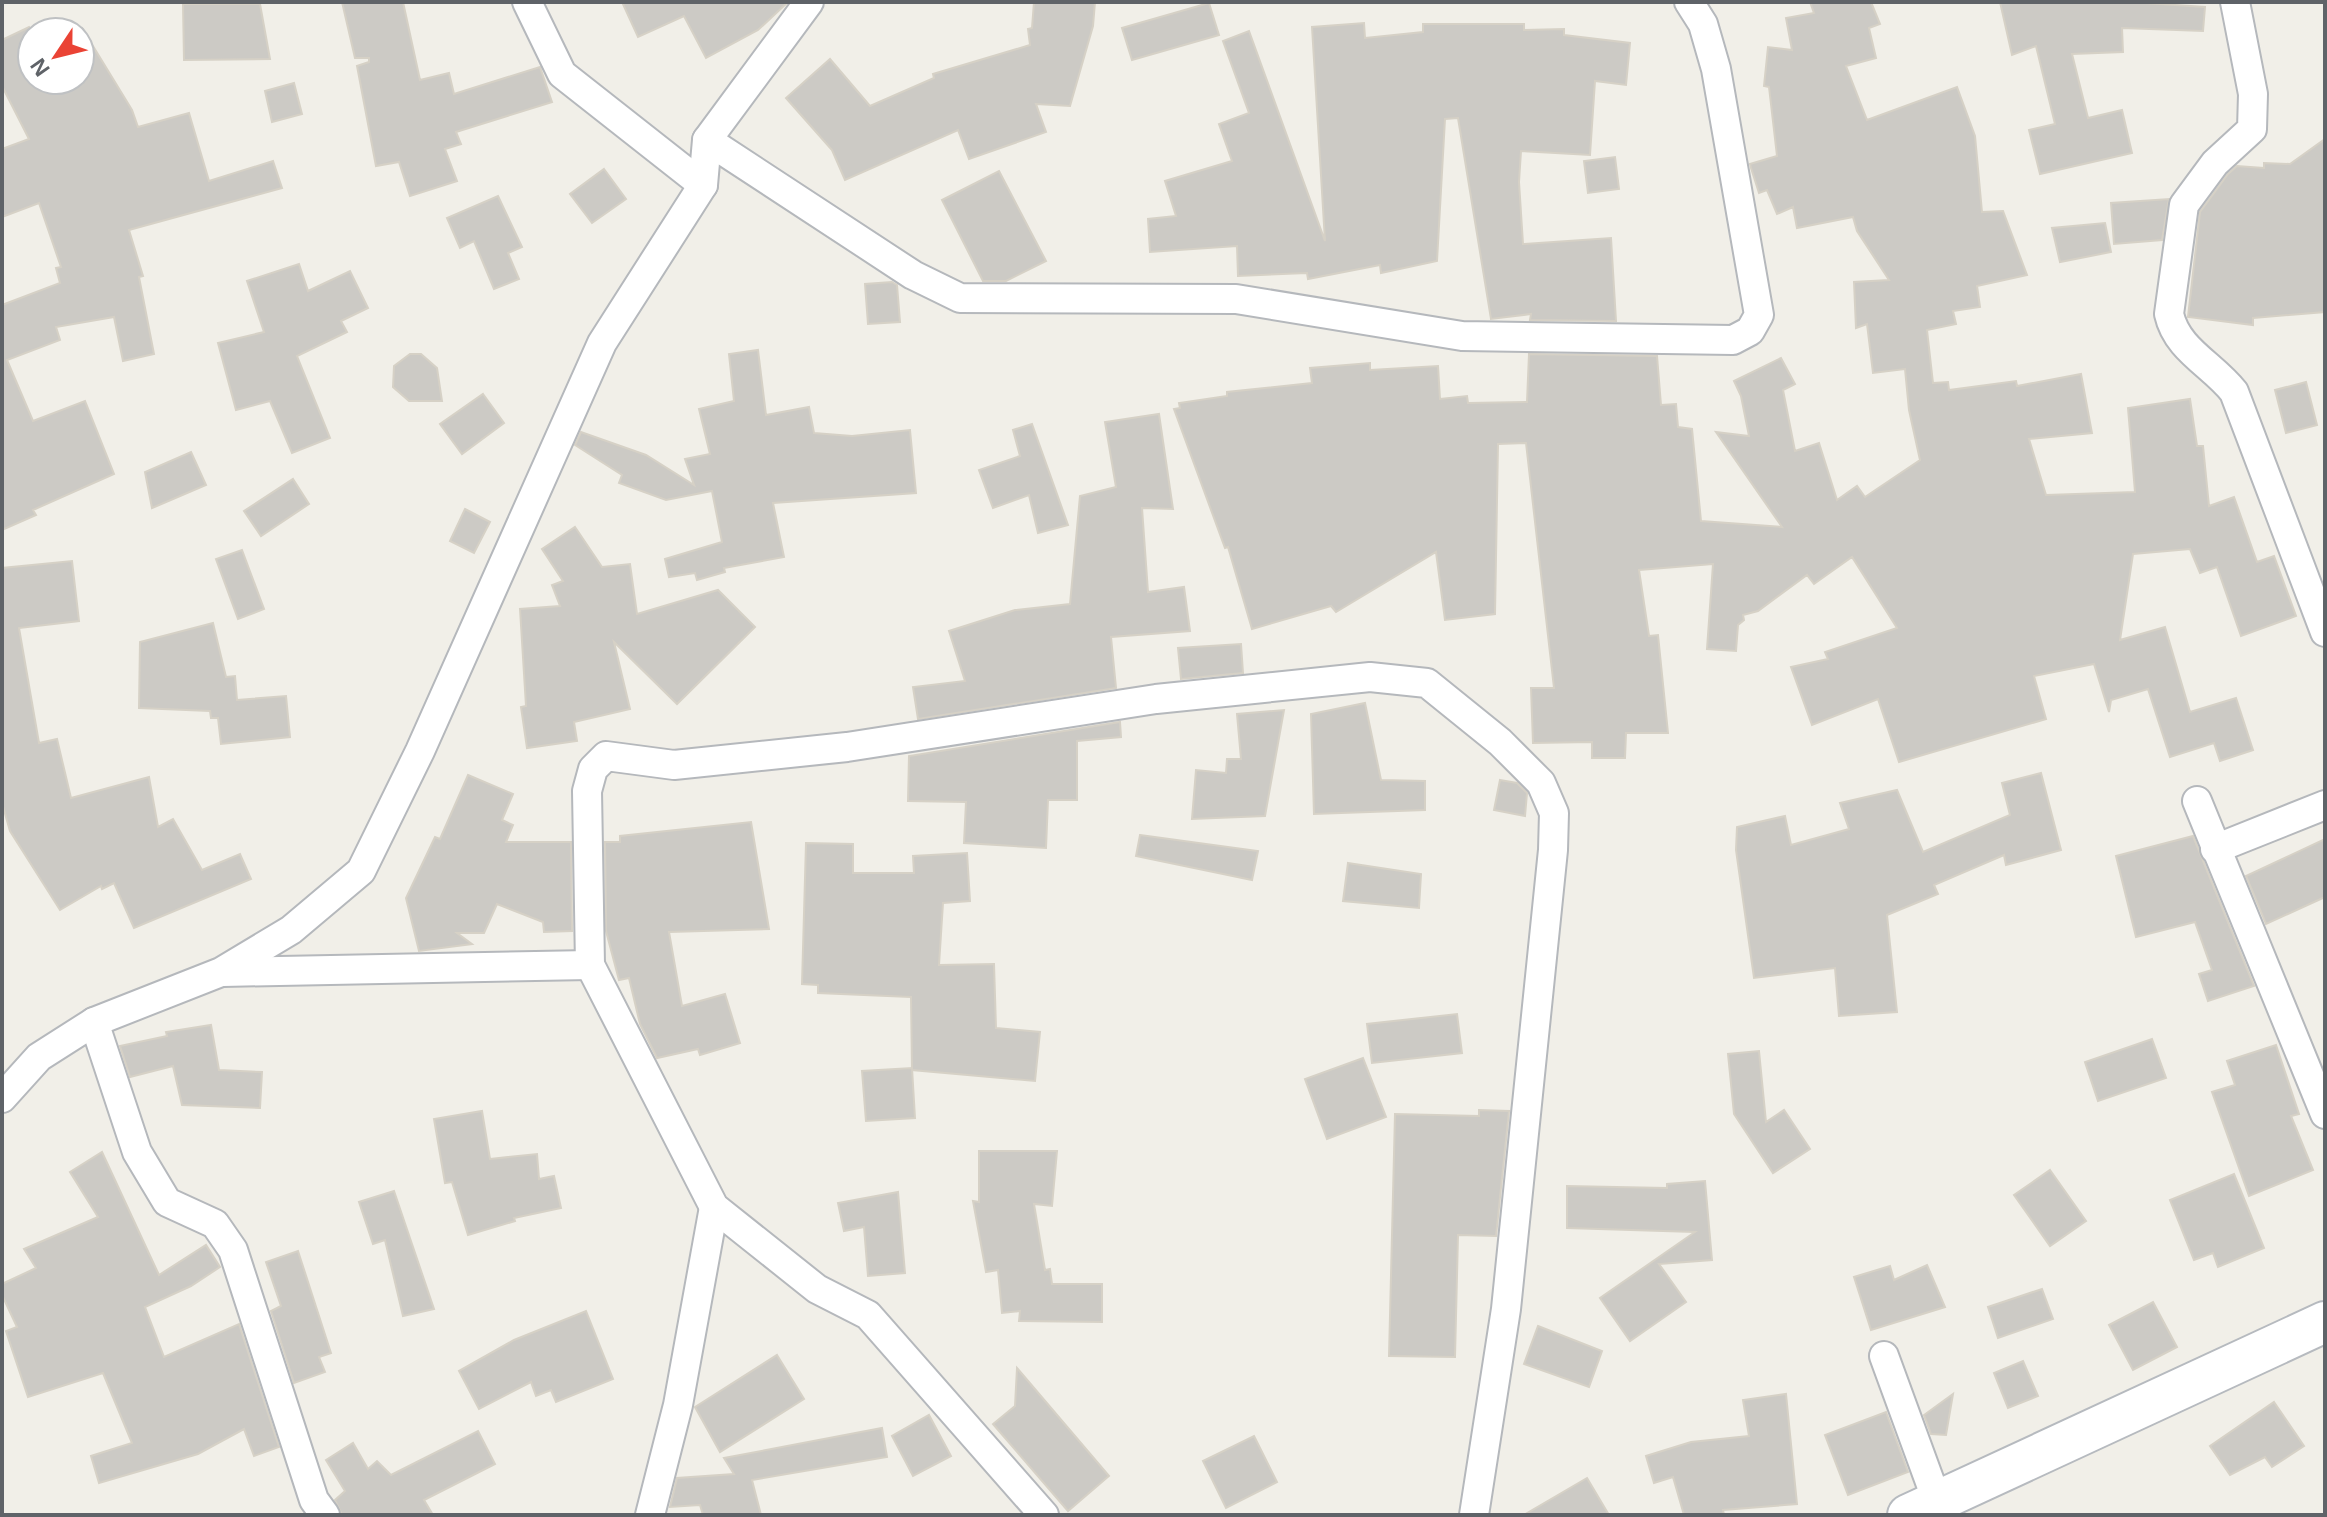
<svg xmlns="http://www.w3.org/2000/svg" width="2327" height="1517" font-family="Helvetica,sans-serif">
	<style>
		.building { fill: #cccac5; stroke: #d6d1c6; stroke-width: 2 }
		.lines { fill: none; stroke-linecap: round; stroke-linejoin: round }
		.street-casing { stroke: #b5b8bc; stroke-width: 32 }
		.secondary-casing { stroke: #b6babf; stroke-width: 44 }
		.street { stroke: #fff; stroke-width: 28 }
		.secondary { stroke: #fff; stroke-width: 40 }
	</style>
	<rect width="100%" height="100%" fill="#f1efe8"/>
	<g class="building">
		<polygon points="342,2 403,2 420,80 449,73 454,94 540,67 552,102 456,132 461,144 445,149 457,181 410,196 399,162 376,166 357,66 369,62 369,58 355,58"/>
		<polygon points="622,2 788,2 758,30 706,58 684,16 638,37"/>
		<polygon points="1034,2 1095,2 1093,26 1070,106 1036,104 1046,132 969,159 958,130 845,180 832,150 786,98 830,59 870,106 934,78 933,74 1030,45 1028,29 1032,28"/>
		<polygon points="1810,2 1871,2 1880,24 1869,28 1876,58 1846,66 1867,120 1957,87 1975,136 1982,212 2003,211 2027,275 1977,286 1980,307 1953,311 1956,324 1927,330 1933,383 1948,382 1949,390 2016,381 2017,386 2081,374 2092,433 2029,439 2046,495 2135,492 2128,408 2190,399 2197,446 2203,446 2209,506 2234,497 2257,562 2274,556 2296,616 2241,636 2217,567 2200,573 2190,549 2133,554 2120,640 2165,627 2190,712 2236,698 2253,750 2220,761 2214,743 2170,757 2148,689 2111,700 2109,712 2094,664 2034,676 2046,719 1899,762 1878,699 1812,725 1791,667 1828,659 1825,652 1897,628 1852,557 1814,584 1807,575 1758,611 1743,615 1744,620 1738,625 1736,651 1707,649 1713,564 1639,570 1649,636 1658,635 1668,733 1626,733 1625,758 1592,758 1592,742 1533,743 1531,688 1554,688 1526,443 1498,444 1495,614 1445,620 1436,552 1336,612 1331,606 1252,629 1228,547 1225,548 1174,409 1180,408 1179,403 1227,396 1227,392 1312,383 1310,368 1370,363 1370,370 1438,366 1440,399 1467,396 1468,403 1527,402 1529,354 1657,356 1661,405 1676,404 1678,427 1692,429 1701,521 1782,527 1716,432 1749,436 1741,396 1734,381 1781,358 1795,384 1783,390 1795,451 1819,443 1837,500 1857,486 1865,497 1920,460 1909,410 1905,369 1873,373 1867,324 1856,328 1854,282 1889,280 1857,231 1853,217 1797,228 1793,207 1777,214 1767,190 1759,193 1751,168 1750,164 1777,156 1769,87 1764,86 1768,47 1792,50 1786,18 1814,13"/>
		<polygon points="2000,2 2130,2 2205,7 2203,31 2122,28 2123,52 2072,54 2088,118 2122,110 2132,153 2040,174 2029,130 2055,124 2036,46 2012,55"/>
		<polygon points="1209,3 1219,35 1132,60 1122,28"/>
		<polygon points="183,4 260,4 270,59 184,60"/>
		<polygon points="1364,23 1365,38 1423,32 1423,24 1524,24 1524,30 1564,29 1564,35 1630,43 1626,85 1595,81 1590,155 1521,151 1519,182 1523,244 1611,238 1616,321 1530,320 1531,314 1491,319 1458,118 1445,119 1437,261 1381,273 1380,265 1308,279 1307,273 1238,276 1237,246 1150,252 1148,219 1176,216 1165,181 1232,161 1219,124 1249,113 1223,41 1249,31 1325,241 1312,27"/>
		<polygon points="29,27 32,33 32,80 80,80 80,32 75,32 82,28 132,110 138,127 189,113 209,181 273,161 282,188 129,230 143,276 139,277 154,354 123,361 114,317 56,327 60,340 7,360 33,421 85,401 114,474 33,510 36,515 2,530 2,305 60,283 56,268 61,267 39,203 2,217 2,149 29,139 2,86 2,40"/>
		<polygon points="294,83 302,114 272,122 265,91"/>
		<polygon points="2325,139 2325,312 2253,318 2253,325 2188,317 2200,212 2228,174 2237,166 2264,168 2264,163 2290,164"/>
		<polygon points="1615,157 1619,189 1588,193 1584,161"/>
		<polygon points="604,169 626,199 592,223 570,194"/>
		<polygon points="999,171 1046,261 1006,281 983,281 942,200"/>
		<polygon points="498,196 522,247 508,253 519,279 494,289 474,241 460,248 447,218"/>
		<polygon points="2169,199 2162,240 2114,244 2111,203"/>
		<polygon points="2105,223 2111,252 2060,262 2052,228"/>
		<polygon points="299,264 308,291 350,271 368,308 341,321 347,332 297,356 330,438 292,453 270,401 236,410 218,343 264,332 247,281"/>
		<polygon points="892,282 897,285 900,322 868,324 865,284"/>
		<polygon points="758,350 766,415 809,407 814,433 852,436 910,430 916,493 773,503 784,557 724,568 725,572 697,580 695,573 669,577 665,559 722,542 712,491 666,500 619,483 622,475 575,445 581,432 646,455 694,485 685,459 710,454 699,409 734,401 729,354"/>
		<polygon points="410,354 421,354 437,368 442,401 409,401 393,387 394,366"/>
		<polygon points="2306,382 2317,425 2286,433 2275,390"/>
		<polygon points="483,394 504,423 462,454 440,424"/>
		<polygon points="1159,414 1173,509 1142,508 1148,592 1184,587 1190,631 1111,637 1116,688 918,719 913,687 965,681 949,631 1015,610 1070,604 1080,496 1116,487 1105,422"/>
		<polygon points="1032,424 1068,525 1038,533 1029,495 993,508 979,470 1020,456 1013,430"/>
		<polygon points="191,452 206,485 152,508 145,472"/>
		<polygon points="293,479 309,504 261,536 244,511"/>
		<polygon points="465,509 490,522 474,553 450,541"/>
		<polygon points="575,527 602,567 630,564 637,614 718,590 755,627 677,704 614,642 630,709 574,722 577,741 527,748 521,707 526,706 520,609 560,606 552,585 563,581 542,549"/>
		<polygon points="242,550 264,609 238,619 216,559"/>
		<polygon points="72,561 79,621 19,628 39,743 57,739 71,798 149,777 158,827 173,819 202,870 240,854 251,879 134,928 114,883 102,889 101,886 60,910 10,831 2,803 2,568"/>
		<polygon points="213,623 226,677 235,676 237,700 286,696 290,737 221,744 218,718 211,718 210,711 139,708 140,642"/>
		<polygon points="1241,644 1243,673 1181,679 1178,648"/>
		<polygon points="1365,703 1381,780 1425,781 1425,810 1314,814 1311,714"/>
		<polygon points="1284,710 1265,816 1192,819 1196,770 1226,773 1227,759 1241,759 1237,714"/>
		<polygon points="1120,722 1121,737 1077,741 1077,800 1048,800 1046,848 964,843 966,802 908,801 909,756"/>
		<polygon points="2041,773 2061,850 2006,865 2004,855 1934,885 1938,894 1887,915 1897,1012 1839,1016 1835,968 1754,978 1736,850 1737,827 1785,816 1791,845 1849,829 1840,803 1897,790 1923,852 2010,815 2002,783"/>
		<polygon points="468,775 513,794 502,820 513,825 506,842 571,842 572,931 544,932 543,922 497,904 484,933 457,933 472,944 419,951 406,898 435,837 440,839"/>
		<polygon points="1500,780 1517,783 1527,793 1525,816 1494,810"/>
		<polygon points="751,822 769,929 669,932 682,1006 725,994 740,1043 700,1055 698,1049 657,1058 640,1024 629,978 619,980 606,931 605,842 620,842 620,836"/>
		<polygon points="1140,835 1258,851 1252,880 1136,856"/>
		<polygon points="2193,836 2254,986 2208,1001 2199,974 2212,970 2195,922 2136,937 2116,856"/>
		<polygon points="2325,839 2325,897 2266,924 2246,876"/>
		<polygon points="806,843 853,844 853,873 914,873 913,856 967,853 970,901 943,903 939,965 994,964 996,1028 1040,1032 1035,1081 912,1070 911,997 818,993 818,985 802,984"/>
		<polygon points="1348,863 1421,874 1419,908 1343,901"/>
		<polygon points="1457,1014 1462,1053 1372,1063 1367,1024"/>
		<polygon points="211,1025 219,1070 262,1072 260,1108 182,1105 173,1066 130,1077 120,1046 167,1036 166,1032"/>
		<polygon points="2152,1039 2166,1078 2098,1101 2085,1062"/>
		<polygon points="2276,1045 2299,1114 2291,1116 2313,1170 2249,1196 2212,1092 2235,1085 2227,1061"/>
		<polygon points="1759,1051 1766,1122 1784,1110 1810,1149 1773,1173 1734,1114 1728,1054"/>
		<polygon points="1363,1058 1386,1117 1327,1139 1305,1079"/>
		<polygon points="912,1068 915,1118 866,1121 862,1071"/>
		<polygon points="1479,1110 1509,1111 1496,1236 1458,1235 1455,1357 1389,1356 1395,1114 1479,1116"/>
		<polygon points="482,1111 490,1159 537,1154 539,1179 554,1176 561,1208 514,1218 515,1221 468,1235 452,1182 445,1183 434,1119"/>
		<polygon points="979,1151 1057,1151 1052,1206 1034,1204 1045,1270 1050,1269 1052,1284 1102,1284 1102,1322 1019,1321 1020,1311 1002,1313 998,1270 986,1272 973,1201 979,1202"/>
		<polygon points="102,1152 159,1275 206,1245 220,1267 191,1286 145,1307 164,1357 239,1324 279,1447 254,1456 244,1429 198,1454 99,1483 91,1456 132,1443 103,1373 28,1397 6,1331 17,1327 2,1295 2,1284 36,1268 24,1249 98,1217 70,1172"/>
		<polygon points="2050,1170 2086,1221 2050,1246 2014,1195"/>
		<polygon points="2234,1174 2264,1248 2218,1267 2213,1253 2194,1260 2170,1200"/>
		<polygon points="1705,1181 1712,1260 1659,1264 1686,1302 1630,1341 1600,1298 1695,1232 1567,1228 1567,1186 1667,1188 1667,1184"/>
		<polygon points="394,1191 434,1309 403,1316 385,1240 373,1244 359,1202"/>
		<polygon points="898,1192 905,1273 868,1276 864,1227 844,1231 838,1203"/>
		<polygon points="298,1251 331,1353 319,1357 325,1372 294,1383 271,1311 281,1306 266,1262"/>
		<polygon points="1927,1265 1945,1307 1871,1330 1854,1277 1890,1266 1894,1280"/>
		<polygon points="2042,1289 2053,1319 1998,1338 1988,1307"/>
		<polygon points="2153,1302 2177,1347 2133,1370 2109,1325"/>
		<polygon points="586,1311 613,1379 556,1402 551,1390 536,1396 531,1382 479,1409 459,1371 514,1340"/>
		<polygon points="1538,1326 1602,1351 1589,1387 1524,1364"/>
		<polygon points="777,1355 804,1399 720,1452 695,1407"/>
		<polygon points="2023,1361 2038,1396 2008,1408 1994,1373"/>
		<polygon points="1017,1368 1109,1476 1068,1511 993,1424 1015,1406"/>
		<polygon points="1786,1394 1797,1504 1723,1510 1724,1515 1684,1515 1673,1477 1654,1483 1646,1456 1691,1442 1749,1436 1743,1400"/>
		<polygon points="1953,1394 1946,1435 1931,1434 1924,1415"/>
		<polygon points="2274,1402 2304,1446 2272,1467 2265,1457 2230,1475 2210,1446"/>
		<polygon points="1886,1412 1908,1472 1848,1495 1825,1435"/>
		<polygon points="929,1415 951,1456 913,1476 892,1436"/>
		<polygon points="882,1428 887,1457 752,1480 761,1515 703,1515 700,1505 670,1507 677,1478 734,1474 724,1458"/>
		<polygon points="478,1431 495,1464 424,1500 433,1515 342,1515 335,1500 345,1491 326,1460 353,1443 368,1469 377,1461 391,1475"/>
		<polygon points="1254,1436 1277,1482 1226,1508 1203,1461"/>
		<polygon points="1587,1478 1609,1515 1524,1515"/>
	</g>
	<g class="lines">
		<defs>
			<g id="street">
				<polyline points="527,2 562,74 703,185"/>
				<path d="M2235,2L2253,94L2252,129L2215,163L2184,205L2169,314C2177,350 2212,364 2234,392L2325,632"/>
				<polyline points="707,140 913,275 960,298 1236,299 1462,336 1733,340 1750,331 1759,315 1716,69 1703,24 1689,2"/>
				<polyline points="2197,801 2325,1114"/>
				<polyline points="2215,849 2325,805"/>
				<polyline points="223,972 590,965"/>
				<polyline points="94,1022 137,1152 167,1202 215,1224 233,1250 314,1500 325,1515"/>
				<polyline points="2,1098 39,1057 94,1022 221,972 291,930 361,871 420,751 602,343 703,185 707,140 809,2"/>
				<polyline points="1884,1356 1937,1501"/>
				<polyline points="650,1515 678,1405 714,1207"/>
				<polyline points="1044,1515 868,1315 817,1289 714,1207 590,965 587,791 593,769 606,756 674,765 847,747 1156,699 1370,677 1427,683 1500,742 1541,783 1554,813 1553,850 1506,1309 1474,1515"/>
			</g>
			<polyline id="secondary" points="1908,1515 2325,1322"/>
		</defs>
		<use href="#street" class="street-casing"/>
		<use href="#secondary" class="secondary-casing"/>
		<use href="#street" class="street"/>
		<use href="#secondary" class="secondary"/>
	</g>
	<rect width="2327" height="1517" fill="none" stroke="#5f6368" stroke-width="8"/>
	<g transform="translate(56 56) rotate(235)"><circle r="38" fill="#ffffff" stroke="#bfc1c3" stroke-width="2"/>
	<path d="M0-6L14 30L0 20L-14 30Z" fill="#ea4335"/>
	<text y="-12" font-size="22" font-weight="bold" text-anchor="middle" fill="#5f6368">N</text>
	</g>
</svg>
